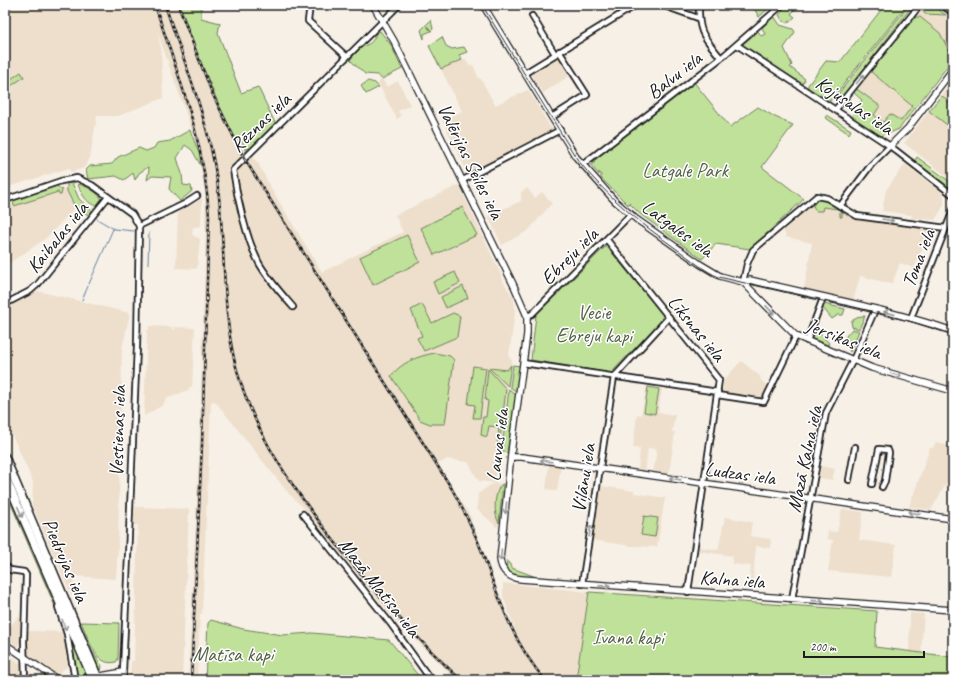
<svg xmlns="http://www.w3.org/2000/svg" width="958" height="685" font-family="Caveat,sans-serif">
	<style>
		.built { fill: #eddfcb }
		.green { fill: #c0e19a; stroke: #6e7e5b }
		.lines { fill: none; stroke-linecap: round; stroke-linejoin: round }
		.stream { stroke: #63819b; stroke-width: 1 }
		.minor-casing { stroke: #1c1c1c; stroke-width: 8 }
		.tertiary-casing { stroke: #1c1c1c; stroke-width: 8 }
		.primary-casing { stroke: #1c1c1c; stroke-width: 10 }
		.minor { stroke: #fff; stroke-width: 4.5 }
		.tertiary { stroke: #fff; stroke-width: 5.5 }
		.primary { stroke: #fff; stroke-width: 7 }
		.tram { stroke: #1c1c1c; stroke-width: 1 }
		.rail-casing { stroke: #1c1c1c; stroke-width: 2.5 }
		.rail { stroke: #fff; stroke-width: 1; stroke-dasharray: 3; stroke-linecap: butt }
		.oneway { stroke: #999 }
		.labels { text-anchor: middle; stroke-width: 3; stroke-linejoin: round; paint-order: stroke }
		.street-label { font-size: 20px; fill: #1c1c1c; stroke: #fff }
		.park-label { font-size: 20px; fill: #556148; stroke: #fff }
	</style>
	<rect width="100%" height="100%" fill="#f7f0e7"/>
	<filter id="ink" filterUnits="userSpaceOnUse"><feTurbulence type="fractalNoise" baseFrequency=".025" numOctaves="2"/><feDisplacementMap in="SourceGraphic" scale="8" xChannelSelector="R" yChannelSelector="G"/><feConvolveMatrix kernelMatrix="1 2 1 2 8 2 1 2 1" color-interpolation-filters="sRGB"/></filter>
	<g filter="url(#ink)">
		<g class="built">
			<polygon points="5,5 185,5 244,153 249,158 253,158 258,163 272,190 322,272 403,232 395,215 459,185 502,277 501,278 514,299 515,312 509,356 510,359 512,360 495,483 479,481 468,462 447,459 438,464 472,519 470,520 511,627 514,626 503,597 503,583 589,592 576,680 456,680 395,620 303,507 289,494 215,401 211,402 202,614 200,614 197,680 188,680 199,453 205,253 205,190 197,145 157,31 161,49 163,98 118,116 97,116 90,158 84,168 71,172 69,168 5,188"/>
			<polygon points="923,5 932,5 953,20 953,53 948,49 940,33 916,17 915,18"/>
			<polygon points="556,54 569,76 543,93 529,71"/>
			<polygon points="466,59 469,66 473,65 479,79 481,79 495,105 528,90 552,130 468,174 442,120 462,111 441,69"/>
			<polygon points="870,71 912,106 902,122 883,122 873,116 879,107 855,90"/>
			<polygon points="382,79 387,87 398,81 410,105 398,111 401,116 397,119 378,83"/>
			<polygon points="953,80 953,181 904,143"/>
			<polygon points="905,164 941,192 944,196 944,205 935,220 911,218 912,215 882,211 886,190"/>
			<polygon points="69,187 76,207 45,239 5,266 5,208"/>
			<polygon points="527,188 535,198 542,192 552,203 529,230 502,245 488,216 521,201 521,192"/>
			<polygon points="202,199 201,226 193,227 192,235 200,239 197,269 176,268 178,212"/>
			<polygon points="813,204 839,209 853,217 931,228 914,268 900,263 892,284 860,276 853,301 804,289 812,243 786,237 784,231"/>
			<polygon points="37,291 130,313 122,349 118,545 116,579 74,576 72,597 32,505 33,482 5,419 5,308"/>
			<polygon points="149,326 172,327 172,330 174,330 174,327 195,328 192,387 189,387 188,390 166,399 163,405 144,416 147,330 149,330"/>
			<polygon points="741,361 761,377 760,379 768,387 762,399 722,393 724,380"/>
			<polygon points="647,386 662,389 658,412 675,415 672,432 675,432 669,474 653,472 657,449 648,448 645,471 638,469 640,449 633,448 637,414 641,415"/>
			<polygon points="936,442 953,447 953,472 931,510 909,507 930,448 933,448"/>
			<polygon points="549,464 561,466 557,491 546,489"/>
			<polygon points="821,466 835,469 832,480 819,478"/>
			<polygon points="495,483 503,484 498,528 477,509 478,494 490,485"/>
			<polygon points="601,486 634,491 634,493 665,498 657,547 632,546 592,540"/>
			<polygon points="135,507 189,509 182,680 130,680 131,661 134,661 138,525 133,525"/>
			<polygon points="842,509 863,512 859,540 896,545 891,577 828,571 833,540 827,539 828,531 837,532"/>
			<polygon points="725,517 752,522 750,536 770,539 771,541 770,548 756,546 752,590 749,590 751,566 732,564 733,556 698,551 699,547 718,550"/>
			<polygon points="910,613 924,614 921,653 909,651"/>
			<polygon points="18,617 23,621 22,641 17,647 5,637 5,632"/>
			<polygon points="28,631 64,632 67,667 56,675 27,656"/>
			<polygon points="5,652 21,664 21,680 5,680"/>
		</g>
		<g class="green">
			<path d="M180,5H201V18L220,23L218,33L241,93L258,87L276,125L251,149L248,148L245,152V146L239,139H236C213,96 196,51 180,5Z"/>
			<polygon points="752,5 772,5 759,17"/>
			<polygon points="786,5 799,5 791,14 795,17 787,23 782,20 779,15"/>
			<polygon points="885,5 907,5 831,100 828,101 808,88 808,85 826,61 840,62"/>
			<polygon points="909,5 913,5 844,95 841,96 838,94"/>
			<polygon points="923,5 932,5 946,15 925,14 922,10"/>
			<polygon points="774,16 780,25 793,29 795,32 784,48 792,65 790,67 805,79 803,83 799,83 742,45 758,31 761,36 765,34 762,28"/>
			<polygon points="916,17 920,17 940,33 948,49 953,53 953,59 899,129 890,133 885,132 881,137 851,117 862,100 853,92 855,89 858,90 880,106 874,115 883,122 890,114 901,121 912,106 870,71 891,44"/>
			<polygon points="431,20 433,29 431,31 427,26 431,31 424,34 424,39 421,30"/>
			<path d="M380,31L391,45L402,69L382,79L377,75L365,74L350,60C353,56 357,51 361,48C369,43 373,44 376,33Z"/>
			<polygon points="442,37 446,46 452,49 464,47 467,52 459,55 462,60 441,69 429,46"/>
			<polygon points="21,72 24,77 5,90 5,83"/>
			<polygon points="368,81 375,83 379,87 366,94 361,86"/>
			<polygon points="693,81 730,127 758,107 775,117 793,125 762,167 804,199 750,249 716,244 702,259 640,214 629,203 628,205 601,178 601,174 599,172 599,175 591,165 595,162 590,161 605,149 608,152 607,148 609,146 611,149 611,145 633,128 635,130 637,129 635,126"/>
			<path d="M941,96C952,99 956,119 951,128L929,111Z"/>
			<polygon points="827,115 851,130 849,134 826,118"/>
			<polygon points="190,130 200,156 201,166 192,150 185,145 177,158 182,174 183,185 191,186 192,191 180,201 169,189 171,177 152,176 147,180 149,170 148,167 139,173 135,180 133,173 124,180 116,176 88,179 86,170 90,166 112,164 118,157 139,148 146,151 154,148 157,143 170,141"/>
			<polygon points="917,157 953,184 953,192 916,163 915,160"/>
			<polygon points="67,183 72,183 79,199 92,211 91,217 74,205 67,191"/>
			<path d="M78,184C87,186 99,193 103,201L99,205C89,208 80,192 78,184Z"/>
			<polygon points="57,186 62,190 61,195 59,195 58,192 14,206 13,201"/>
			<polygon points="820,199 827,201 842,211 842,217 840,217 840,210 838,209 823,207 822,211 816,211 813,206 816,201"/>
			<polygon points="462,207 477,235 434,255 421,228"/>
			<polygon points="407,235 420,262 373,285 360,257"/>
			<polygon points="605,247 608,248 663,315 661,321 611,373 531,360 536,315"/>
			<polygon points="455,272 460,283 438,294 433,282"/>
			<polygon points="463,286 468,298 446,308 441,297"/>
			<polygon points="422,304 432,323 453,313 460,316 457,337 424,351 417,338 422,336 411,310"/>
			<polygon points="824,304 845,309 843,315 838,315 832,319 822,307"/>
			<polygon points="861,316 865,316 859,329 852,327 851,321"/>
			<polygon points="852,329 859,331 850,352 846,336"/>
			<polygon points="819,330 822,336 829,343 828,345 811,338 813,333"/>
			<path d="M435,353L450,356L454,360L445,424H430L420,420L391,376C402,362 418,356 435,353Z"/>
			<polygon points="511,365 508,386 489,368 507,370"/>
			<polygon points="513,365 520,366 517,392 510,387"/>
			<polygon points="473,366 486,368 480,418 473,418 475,405 468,404"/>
			<polygon points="488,369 506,389 499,449 497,449 499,427 489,426 487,437 481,435 483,417 486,417 488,401 485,400"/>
			<polygon points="648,387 659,389 655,414 644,412"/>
			<polygon points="509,389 516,395 507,453 504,452 502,448"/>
			<polygon points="5,482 42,568 60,618 5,490"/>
			<path d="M502,484H503L499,523C493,514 494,491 502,484Z"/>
			<polygon points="644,516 658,518 655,537 641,535"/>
			<polygon points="507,560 512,568 536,577 517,576 511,574 506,570"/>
			<polygon points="589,592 877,611 875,647 953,657 953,680 576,680"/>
			<polygon points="74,609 91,649 102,666 101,671 99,671 72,610"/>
			<polygon points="211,620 243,629 283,635 312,633 389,640 422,680 205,680 208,623"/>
			<path d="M81,622L119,623L118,659L116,662C95,668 88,636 81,622Z"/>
			<polygon points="68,630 88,675 75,675"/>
		</g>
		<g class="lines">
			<g class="stream">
				<polyline points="97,219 114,229 134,231"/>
				<polyline points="148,264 149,233"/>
				<polyline points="82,300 113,229"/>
			</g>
			<defs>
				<g id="minor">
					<polyline points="310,5 308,21 347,57"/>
					<polyline points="662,5 698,18"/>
					<path d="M699,5C698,33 704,37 721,58"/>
					<polyline points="942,5 953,13"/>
					<polyline points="532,16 555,54"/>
					<polyline points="737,45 890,146 953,195"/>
					<polyline points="525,73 636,5"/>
					<polyline points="836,109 920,5"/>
					<polyline points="552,117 587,95 559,51"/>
					<polyline points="582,165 721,58 782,5"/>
					<polyline points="463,180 560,130"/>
					<polyline points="5,200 61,181 77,178 92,185 132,214 139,226 137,347 123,672"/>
					<polyline points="840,206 871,165 890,146"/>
					<polyline points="139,226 186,203 197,196"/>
					<polyline points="607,240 719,380 688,592"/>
					<polyline points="743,282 747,264 753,250 817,196 827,198 857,216 946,228"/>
					<polyline points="5,304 30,291 38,284 108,197"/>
					<path d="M293,307C281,293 268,279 259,263C246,238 237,197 233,170L399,5"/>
					<polyline points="527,316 532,314 631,214"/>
					<polyline points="911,318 953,210"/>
					<polyline points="807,341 823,298"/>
					<polyline points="523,363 718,392"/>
					<polyline points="614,377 669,317"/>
					<polyline points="717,395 764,402 796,336"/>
					<polyline points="849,480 855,447"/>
					<polyline points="872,484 879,449 888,450 889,453 885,481 882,487"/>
					<polyline points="303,514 390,623 431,680"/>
					<polyline points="5,565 10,570 24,572 26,575 24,641 25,680"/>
					<polyline points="582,584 614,377"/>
					<polyline points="792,599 826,413 853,360 875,310"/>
					<polyline points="58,607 67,634 75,680"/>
				</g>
				<g id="tertiary">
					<path d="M373,5L394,41L514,286L527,316V334L512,445L500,559C501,571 509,578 521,579L953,610"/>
					<path d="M483,5L576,157L615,201L636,219L700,264L720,276L743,282L750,280C818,296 887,309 953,331"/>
					<polyline points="890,146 908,128 953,69"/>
					<polyline points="743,282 796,336 872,368 953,391"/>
					<polyline points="511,457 522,457 953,519"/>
					<polyline points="5,644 58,680"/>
					<polyline points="101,676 123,672 123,680"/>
					<polyline points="82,680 90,679"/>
				</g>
				<g id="primary">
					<polyline points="5,457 99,680"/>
					<polyline points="5,476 93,680"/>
				</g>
			</defs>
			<use href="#minor" class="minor-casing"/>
			<use href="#tertiary" class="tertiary-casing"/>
			<use href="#primary" class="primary-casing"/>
			<use href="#minor" class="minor"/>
			<use href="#tertiary" class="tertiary"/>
			<use href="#primary" class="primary"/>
			<path class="tram" d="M482,5L577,159C606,196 640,223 678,250C691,259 704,271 719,277L909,321L953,335"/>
			<defs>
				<g id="rail">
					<path d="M155,5C178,76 205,141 209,216L202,445L191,680"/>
					<path d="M165,5C184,62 209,121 217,181C226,241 221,303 235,363C253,435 297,494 342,551C379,597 418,640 461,680"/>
					<path d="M178,5L212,93L244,158L452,489C463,509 474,530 482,552C499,598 512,642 545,680"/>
				</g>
			</defs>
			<use href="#rail" class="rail-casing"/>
			<use href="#rail" class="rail"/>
		</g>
		<defs><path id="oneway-shaft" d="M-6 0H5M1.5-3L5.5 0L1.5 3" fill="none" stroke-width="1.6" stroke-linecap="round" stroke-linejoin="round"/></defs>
		<g class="oneway">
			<use href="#oneway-shaft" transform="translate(860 79) rotate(-52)"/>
			<use href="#oneway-shaft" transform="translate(888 220) rotate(8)"/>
			<use href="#oneway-shaft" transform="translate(770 310) rotate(47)"/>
			<use href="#oneway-shaft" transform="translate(889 313) rotate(-167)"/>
			<use href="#oneway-shaft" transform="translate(896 375) rotate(16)"/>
			<use href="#oneway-shaft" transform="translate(546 461) rotate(-172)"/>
			<use href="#oneway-shaft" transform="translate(675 479) rotate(-172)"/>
			<use href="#oneway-shaft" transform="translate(506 508) rotate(96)"/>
			<use href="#oneway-shaft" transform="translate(20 512) rotate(67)"/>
			<use href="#oneway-shaft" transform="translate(914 513) rotate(-172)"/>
			<use href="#oneway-shaft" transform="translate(590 531) rotate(-81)"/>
			<use href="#oneway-shaft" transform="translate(501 555) rotate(94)"/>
			<use href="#oneway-shaft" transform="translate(605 586) rotate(4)"/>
			<use href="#oneway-shaft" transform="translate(818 601) rotate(4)"/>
			<use href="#oneway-shaft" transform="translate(64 625) rotate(71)"/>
		</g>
	</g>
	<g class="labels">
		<g class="street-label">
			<text transform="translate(674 75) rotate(-38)" y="7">Balvu iela</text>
			<text transform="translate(855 105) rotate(34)" y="7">Kojusalas iela</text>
			<text transform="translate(260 122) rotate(-44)" y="7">Rēznas iela</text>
			<text transform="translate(471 161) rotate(64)" y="7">Valērijas Seiles iela</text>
			<text transform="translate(678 228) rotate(36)" y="7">Latgales iela</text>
			<text transform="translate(57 237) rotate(-51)" y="7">Kaibalas iela</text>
			<text transform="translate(569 256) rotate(-45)" y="7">Ebreju iela</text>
			<text transform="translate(918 258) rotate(-69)" y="7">Toma iela</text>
			<text transform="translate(697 328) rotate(51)" y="7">Līksnas iela</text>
			<text transform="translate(844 338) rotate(22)" y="7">Jersikas iela</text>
			<text transform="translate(117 431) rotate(-88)" y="7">Vestienas iela</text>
			<text transform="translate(497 445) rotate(-83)" y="7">Lauvas iela</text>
			<text transform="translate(804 459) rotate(-78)" y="7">Mazā Kalna iela</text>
			<text transform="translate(740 473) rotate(8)" y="7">Ludzas iela</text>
			<text transform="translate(583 478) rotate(-81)" y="7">Viļānu iela</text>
			<text transform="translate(66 560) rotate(67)" y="7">Piedrujas iela</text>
			<text transform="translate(732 579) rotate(4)" y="7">Kalna iela</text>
			<text transform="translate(380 587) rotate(52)" y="7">Mazā Matīsa iela</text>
		</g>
		<g class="park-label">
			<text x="685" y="177">Latgale Park</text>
			<text x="594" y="319">Vecie<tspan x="594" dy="23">Ebreju kapi</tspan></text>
			<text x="628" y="644">Ivana kapi</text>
			<text x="233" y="661">Matīsa kapi</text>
		</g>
	</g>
	<rect width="958" height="685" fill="none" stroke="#fff" stroke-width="20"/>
	<rect x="10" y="10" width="938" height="665" fill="none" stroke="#1c1c1c" stroke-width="1.5" filter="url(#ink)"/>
	<path d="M804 651v6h120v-6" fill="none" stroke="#1c1c1c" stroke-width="2"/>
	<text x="810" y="651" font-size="12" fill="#1c1c1c" stroke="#ffffff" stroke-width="3" paint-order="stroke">200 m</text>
</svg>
